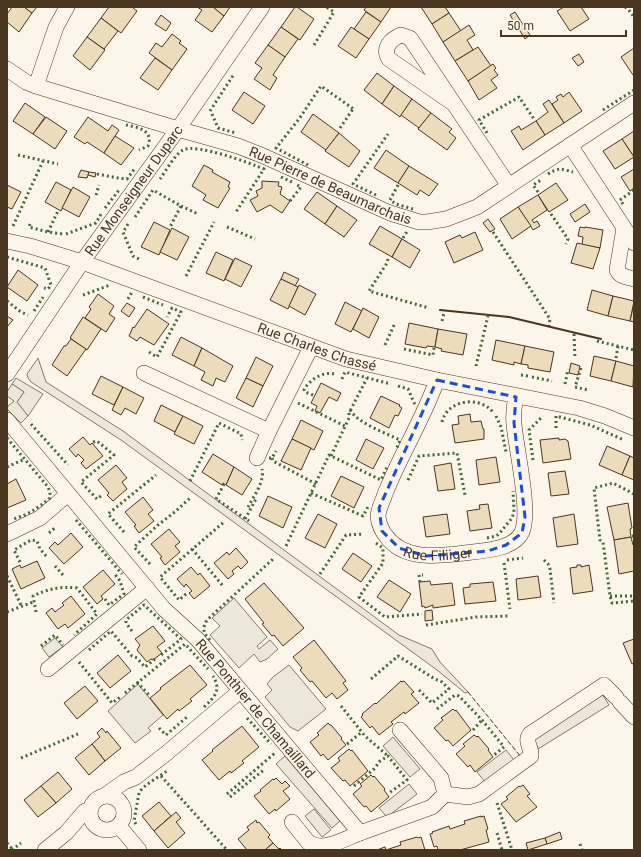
<svg xmlns="http://www.w3.org/2000/svg" width="641" height="857" font-family="Roboto,sans-serif">
	<style>
		.green { fill: #ede6d9; stroke: #887966 }
		.parking { fill: #ede7d9; stroke: #887966 }
		.building { fill: #ecdcbc; stroke: #4a3520 }
		.lines { fill: none; stroke-linecap: round; stroke-linejoin: round }
		.minor-casing { stroke: #4a3520; stroke-width: 16 }
		.minor { stroke: #fbf6e9; stroke-width: 15 }
		.hedge { stroke: #436837; stroke-width: 3; stroke-dasharray: 2 3; stroke-linecap: butt }
		.fence { stroke: #4a3520; stroke-width: 1; stroke-dasharray: 5 2; stroke-linecap: butt }
		.wall { stroke: #4a3520; stroke-width: 2 }
		.marked { fill: none; stroke: #1d4ed8; stroke-width: 3; stroke-dasharray: 8 5; stroke-linejoin: round }
		.labels { text-anchor: middle; stroke-width: 3; stroke-linejoin: round; paint-order: stroke }
		.street-label { font-size: 14px; fill: #4a3520; stroke: #fbf6e9 }
	</style>
	<rect width="100%" height="100%" fill="#fbf6e9"/>
	<g class="green">
		<polygon points="38,358 46,382 123,431 399,635 432,649 440,662 468,692 465,693 437,670 121,440 31,382 28,378 27,374"/>
		<polygon points="16,378 43,394 28,416 17,402 24,392 12,384"/>
	</g>
	<g class="parking">
		<polygon points="12,384 24,392 17,402 28,416 21,423 7,409 7,407 14,401 7,396 7,392"/>
		<polygon points="234,598 267,637 257,646 259,649 270,640 278,649 267,659 260,662 254,654 239,668 210,635 220,626 212,618"/>
		<polygon points="55,638 63,647 49,657 42,648"/>
		<polygon points="289,665 326,709 298,731 290,727 265,697 272,690 267,684 273,677"/>
		<polygon points="138,684 163,715 148,728 151,731 135,743 108,711"/>
		<polygon points="602,694 609,705 538,749 531,740"/>
		<polygon points="393,737 420,769 410,777 383,746"/>
		<polygon points="506,750 514,760 485,782 477,772"/>
		<polygon points="285,756 340,821 332,828 276,764"/>
		<polygon points="409,784 417,794 387,817 379,808"/>
		<polygon points="314,809 331,830 322,837 305,816"/>
	</g>
	<g class="building">
		<polygon points="12,7 24,7 32,13 19,32 7,22 7,14"/>
		<polygon points="24,7 37,7 32,13"/>
		<polygon points="109,7 132,7 137,11 121,33 101,18"/>
		<polygon points="197,7 213,7 224,16 212,32 195,20 202,10"/>
		<polygon points="213,7 230,7 224,16"/>
		<polygon points="295,7 297,7 314,19 300,40 281,27"/>
		<polygon points="366,7 391,7 381,22 364,10"/>
		<polygon points="421,7 445,7 449,13 432,24"/>
		<polygon points="564,7 581,7 589,19 570,31 557,11"/>
		<polygon points="366,12 381,22 369,39 354,29"/>
		<polygon points="515,12 520,20 515,23 510,15"/>
		<polygon points="449,13 461,31 443,42 432,24"/>
		<polygon points="161,15 171,23 166,31 155,24"/>
		<polygon points="101,18 118,31 104,49 87,37"/>
		<polygon points="520,20 530,35 525,39 515,23"/>
		<polygon points="469,25 475,35 467,40 473,50 455,61 443,42"/>
		<polygon points="281,27 298,39 285,57 268,45"/>
		<polygon points="351,27 369,39 356,58 338,46"/>
		<polygon points="172,34 181,41 179,43 187,49 172,70 149,53 156,43 162,47"/>
		<polygon points="87,37 105,50 90,70 73,56"/>
		<polygon points="268,45 285,57 273,75 277,78 270,90 254,79 262,68 255,63"/>
		<polygon points="478,47 491,66 468,81 455,61"/>
		<polygon points="634,48 634,74 633,75 621,57"/>
		<polygon points="579,54 584,62 578,66 572,58"/>
		<polygon points="155,58 172,70 158,90 140,78"/>
		<polygon points="493,64 496,68 494,70 498,75 491,80 497,88 479,100 468,81"/>
		<polygon points="377,73 394,86 382,104 364,90"/>
		<polygon points="394,86 412,99 400,117 382,104"/>
		<polygon points="244,92 265,106 253,124 232,110"/>
		<polygon points="569,92 582,111 564,123 552,104 558,100 556,97 561,94 563,97"/>
		<polygon points="412,99 431,113 419,128 401,115"/>
		<polygon points="549,100 564,123 545,135 536,121 548,112 543,104"/>
		<polygon points="25,103 45,117 33,134 13,121"/>
		<polygon points="431,113 452,129 449,132 456,138 447,150 418,129"/>
		<polygon points="313,114 339,133 326,150 301,132"/>
		<polygon points="46,117 67,131 55,149 33,134"/>
		<polygon points="88,117 108,131 112,125 119,130 104,153 87,142 85,144 74,137"/>
		<polygon points="536,121 545,135 523,150 511,131 519,126 521,130"/>
		<polygon points="634,131 634,157 622,139"/>
		<polygon points="339,133 360,151 349,167 325,151"/>
		<polygon points="115,136 134,148 121,165 104,153"/>
		<polygon points="622,139 634,157 615,169 603,151"/>
		<polygon points="386,150 409,166 398,183 374,168"/>
		<polygon points="204,165 213,170 212,172 230,182 228,187 230,188 218,208 203,200 206,195 192,186"/>
		<polygon points="409,166 438,184 429,196 420,190 417,195 398,183"/>
		<polygon points="634,169 634,188 630,191 621,177"/>
		<polygon points="81,170 89,172 87,178 78,177"/>
		<polygon points="89,172 96,173 95,177 88,175"/>
		<polygon points="262,181 279,182 278,186 282,187 280,194 290,201 282,213 270,205 257,212 250,200 258,196 256,191 262,188"/>
		<polygon points="56,182 71,190 61,211 45,202"/>
		<polygon points="556,183 568,200 549,212 538,195"/>
		<polygon points="7,185 21,192 12,209 7,207"/>
		<polygon points="73,187 90,197 79,217 62,208"/>
		<polygon points="317,192 337,206 325,224 304,209"/>
		<polygon points="538,195 547,210 532,220 534,223 537,221 540,226 533,230 518,207"/>
		<polygon points="585,204 590,212 575,222 570,214"/>
		<polygon points="337,206 357,220 344,237 325,224"/>
		<polygon points="518,207 531,226 512,239 500,219"/>
		<polygon points="488,219 495,229 490,232 483,223"/>
		<polygon points="154,222 170,230 159,255 141,247"/>
		<polygon points="380,226 402,239 392,257 369,244"/>
		<polygon points="580,227 585,228 585,227 603,230 600,248 582,245 583,237 578,236"/>
		<polygon points="172,228 189,237 177,260 160,252"/>
		<polygon points="475,232 483,250 454,263 445,242 460,235 462,238"/>
		<polygon points="402,239 420,250 410,268 392,257"/>
		<polygon points="577,243 600,248 593,269 571,263"/>
		<polygon points="216,252 233,260 224,281 206,273"/>
		<polygon points="235,258 252,266 241,287 225,279"/>
		<polygon points="18,270 38,285 27,301 7,287"/>
		<polygon points="284,272 299,279 295,286 281,279"/>
		<polygon points="281,279 298,287 288,309 270,300"/>
		<polygon points="299,285 316,294 305,315 289,306"/>
		<polygon points="592,290 613,296 608,316 587,310"/>
		<polygon points="98,294 114,306 109,314 115,318 106,332 85,318 91,309 89,307"/>
		<polygon points="613,296 634,301 630,321 608,316"/>
		<polygon points="345,302 362,311 351,332 335,324"/>
		<polygon points="127,303 135,308 129,317 121,311"/>
		<polygon points="634,304 634,322 630,321"/>
		<polygon points="363,308 379,317 369,338 353,329"/>
		<polygon points="147,309 169,324 154,345 140,337 137,341 129,336 133,327 134,328"/>
		<polygon points="7,316 13,320 7,327"/>
		<polygon points="83,317 101,329 87,350 70,338"/>
		<polygon points="409,323 438,329 435,347 427,346 426,348 405,344"/>
		<polygon points="438,329 467,334 463,355 441,351 442,349 435,347"/>
		<polygon points="181,337 202,348 194,366 172,355"/>
		<polygon points="71,339 86,349 67,376 52,365 64,346 66,346"/>
		<polygon points="496,340 525,346 521,364 514,362 514,365 492,360"/>
		<polygon points="525,346 554,352 550,372 528,368 528,365 521,364"/>
		<polygon points="202,348 233,366 225,382 216,378 213,386 201,380 205,372 194,366"/>
		<polygon points="594,356 616,361 611,381 590,376"/>
		<polygon points="256,357 273,366 263,386 246,378"/>
		<polygon points="616,361 634,366 633,387 611,381"/>
		<polygon points="571,363 580,366 578,375 569,373"/>
		<polygon points="101,376 123,387 114,405 92,394"/>
		<polygon points="246,378 263,386 253,407 236,398"/>
		<polygon points="321,383 341,393 337,401 329,397 320,413 315,411 317,406 311,403"/>
		<polygon points="123,387 144,398 136,414 125,408 121,415 112,410"/>
		<polygon points="381,396 400,405 399,406 402,408 398,416 395,415 389,428 370,418"/>
		<polygon points="161,405 183,416 175,432 154,421"/>
		<polygon points="470,414 471,422 481,421 483,429 484,429 484,439 455,443 452,425 459,424 458,416"/>
		<polygon points="183,416 203,426 194,444 174,434"/>
		<polygon points="301,420 323,431 314,450 292,439"/>
		<polygon points="83,437 90,445 92,443 103,456 86,469 81,463 84,460 78,454 76,457 69,449"/>
		<polygon points="559,438 559,440 565,439 568,441 571,459 543,463 540,440"/>
		<polygon points="292,439 311,448 301,470 281,461"/>
		<polygon points="366,439 384,448 373,469 356,460"/>
		<polygon points="607,446 630,456 622,475 599,465"/>
		<polygon points="213,454 234,467 226,485 223,483 222,485 202,472"/>
		<polygon points="630,456 634,458 634,480 622,475"/>
		<polygon points="496,457 500,482 479,485 476,460"/>
		<polygon points="451,463 455,489 438,491 434,466"/>
		<polygon points="116,465 127,478 122,482 127,489 113,501 107,495 109,493 98,480"/>
		<polygon points="234,467 252,479 242,495 226,485"/>
		<polygon points="565,471 569,494 551,496 548,473"/>
		<polygon points="341,476 364,487 354,508 331,496"/>
		<polygon points="16,479 26,500 7,508 7,484"/>
		<polygon points="268,496 292,507 283,528 259,516"/>
		<polygon points="143,497 153,510 148,514 154,521 139,533 134,526 136,525 125,512"/>
		<polygon points="628,503 632,528 630,529 631,537 614,540 607,507"/>
		<polygon points="488,504 492,528 470,531 467,511 480,509 479,505"/>
		<polygon points="318,514 337,524 325,548 305,538"/>
		<polygon points="447,514 450,534 426,537 423,517"/>
		<polygon points="574,514 578,544 557,547 553,518"/>
		<polygon points="169,529 180,542 175,546 180,552 165,565 160,558 162,557 151,544"/>
		<polygon points="71,533 83,547 64,564 49,548 55,542 58,545"/>
		<polygon points="631,537 633,545 634,545 634,571 619,574 614,540"/>
		<polygon points="236,548 248,562 241,569 238,566 232,571 234,574 228,579 214,563 227,552 229,555"/>
		<polygon points="353,553 372,566 361,582 342,569"/>
		<polygon points="37,561 45,578 21,589 12,569 20,565 21,568"/>
		<polygon points="577,565 581,565 581,567 589,565 593,591 573,594 570,568 577,567"/>
		<polygon points="191,567 198,575 200,573 210,586 194,599 189,593 192,591 186,584 184,587 177,579"/>
		<polygon points="103,570 115,584 101,596 103,599 97,604 83,587"/>
		<polygon points="538,576 541,597 518,600 516,579"/>
		<polygon points="389,580 411,594 400,612 377,597"/>
		<polygon points="430,581 431,585 452,583 455,605 433,608 433,605 425,608 424,606 422,607 419,582"/>
		<polygon points="493,582 496,601 465,604 463,588 470,587 470,584"/>
		<polygon points="264,583 304,628 283,646 274,635 272,636 262,624 264,623 245,599"/>
		<polygon points="71,596 85,614 68,628 65,624 58,629 46,613 52,608 55,612 64,605 62,603"/>
		<polygon points="432,610 433,620 425,621 425,611"/>
		<polygon points="153,626 165,641 157,647 162,653 153,660 151,659 147,662 137,650 140,645 135,639"/>
		<polygon points="634,639 634,663 632,664 623,643"/>
		<polygon points="314,640 346,681 343,683 348,690 337,699 332,693 326,698 312,681 310,682 300,670 302,668 293,657"/>
		<polygon points="118,655 131,671 110,688 97,673"/>
		<polygon points="190,665 207,685 190,699 192,701 179,711 178,709 167,719 150,698 161,689 160,688"/>
		<polygon points="401,681 402,682 404,681 414,692 411,694 419,703 405,714 404,712 391,722 393,724 379,735 372,726 370,728 361,717 363,715 362,714 375,703 376,704"/>
		<polygon points="85,686 98,701 77,719 64,703"/>
		<polygon points="453,709 455,711 456,710 471,730 453,746 448,740 446,741 434,728 443,720 441,718"/>
		<polygon points="328,723 330,725 331,725 342,738 341,739 346,745 328,760 323,754 321,756 310,742 319,735 317,733"/>
		<polygon points="242,726 259,747 242,761 244,763 231,773 230,771 219,780 202,760 213,751 212,750"/>
		<polygon points="102,728 106,733 107,731 121,748 105,761 92,744 100,737 97,733"/>
		<polygon points="474,735 477,737 478,736 489,749 488,750 493,757 475,772 470,765 468,767 456,754 465,746 463,744"/>
		<polygon points="92,744 105,761 89,775 75,758"/>
		<polygon points="349,749 351,751 352,750 368,771 350,786 345,780 343,781 331,768 340,761 338,758"/>
		<polygon points="58,772 72,789 56,803 41,786"/>
		<polygon points="371,775 373,777 374,776 385,789 384,790 389,797 371,812 366,806 364,807 353,794 362,786 360,784"/>
		<polygon points="276,778 282,784 285,781 290,786 283,791 290,799 276,811 275,809 269,814 254,796 261,791 260,790 273,779 274,780"/>
		<polygon points="523,785 530,794 527,796 537,807 516,822 501,804 508,799 506,797 519,786 520,787"/>
		<polygon points="41,786 56,803 38,817 24,800"/>
		<polygon points="159,802 171,816 154,831 142,816"/>
		<polygon points="176,812 181,818 176,822 185,833 168,848 154,831"/>
		<polygon points="481,816 481,817 484,816 488,829 486,830 489,842 460,850 438,850 437,846 434,847 430,834 433,833 432,832 449,826 450,829 465,824 464,821"/>
		<polygon points="256,820 257,823 259,822 270,835 268,837 273,843 265,850 247,850 238,839 249,830 247,827"/>
		<polygon points="560,832 562,839 547,844 545,838"/>
		<polygon points="417,837 418,838 421,837 425,850 377,850 385,847 386,850 401,845 400,842"/>
		<polygon points="545,838 547,844 528,850 526,843"/>
		<polygon points="273,843 279,849 280,848 282,850 265,850"/>
	</g>
	<g class="lines">
		<defs>
			<g id="minor">
				<path id="s1" d="M7,69L26,82L36,86L178,129L238,146L261,155L390,213L419,222H427L446,219L477,207L634,103"/>
				<polyline points="36,86 56,27 67,7"/>
				<path d="M454,104L410,38L401,35C391,39 382,48 389,59L454,104L509,186"/>
				<polyline points="570,145 634,243"/>
				<path d="M624,228L617,270C620,277 627,277 634,279"/>
				<path id="s2" d="M7,241L30,246L82,262L346,359L437,380L579,408L605,416L634,428"/>
				<polyline points="144,373 269,431 311,347"/>
				<path id="s3" d="M7,374L82,262L178,129L262,7"/>
				<path id="s4" d="M437,380C423,420 400,455 385,494C383,501 378,509 378,517C379,524 382,531 386,536C404,561 438,556 464,553C481,551 514,550 522,532C531,511 516,449 514,424C513,415 514,406 516,397"/>
				<path id="s5" d="M7,420L164,609L198,640L360,833L432,807L445,794L468,797L479,794L531,756C532,747 524,742 530,734L604,685L616,697"/>
				<polyline points="257,458 269,431"/>
				<polyline points="7,534 40,518 68,494"/>
				<polyline points="48,669 147,588"/>
				<polyline points="620,702 634,717"/>
				<polyline points="400,730 441,778 445,794"/>
				<polyline points="104,796 124,782 136,777 168,752 240,691"/>
				<circle cx="107" cy="813" r="17"/>
				<path d="M292,822L308,842C322,853 346,838 360,833"/>
				<polyline points="119,826 139,850"/>
				<polyline points="45,850 66,833 85,811 91,809"/>
			</g>
		</defs>
		<use href="#minor" class="minor-casing"/>
		<use href="#minor" class="minor"/>
		<g class="hedge">
			<polyline points="625,7 628,9 634,17"/>
			<polyline points="314,45 334,12 326,7"/>
			<polyline points="603,110 634,90"/>
			<polyline points="210,111 234,74"/>
			<polyline points="212,114 218,128 236,133"/>
			<path d="M126,125C137,127 154,130 148,146L139,150"/>
			<polyline points="340,128 353,109"/>
			<polyline points="487,133 479,120 519,97 534,119"/>
			<polyline points="18,155 58,164"/>
			<polyline points="308,165 276,148 299,119 321,86 355,110"/>
			<polyline points="97,174 118,178 127,179 135,168"/>
			<path d="M548,174C559,167 561,169 573,172"/>
			<polyline points="281,177 292,182"/>
			<path d="M160,179C166,171 175,154 183,150C196,143 250,163 264,169L236,212"/>
			<polyline points="398,185 390,200 396,204 413,209"/>
			<polyline points="538,192 533,185 541,180"/>
			<polyline points="96,195 99,185"/>
			<polyline points="376,195 353,184 388,134"/>
			<polyline points="290,201 301,187 297,185"/>
			<polyline points="623,204 620,200 634,190"/>
			<polyline points="181,206 198,214"/>
			<polyline points="105,208 119,190"/>
			<polyline points="551,214 568,239 566,244"/>
			<polyline points="135,217 153,190 181,206 170,227"/>
			<polyline points="30,224 29,227 48,232 63,234"/>
			<polyline points="128,224 123,232 133,256 139,259"/>
			<polyline points="13,226 43,161"/>
			<polyline points="227,227 255,239"/>
			<polyline points="48,232 58,211"/>
			<polyline points="493,232 550,319 549,326"/>
			<polyline points="66,234 96,223 101,214"/>
			<polyline points="403,238 408,230"/>
			<polyline points="7,257 45,268 51,285 48,289 44,288"/>
			<polyline points="388,259 387,263 369,291 429,308"/>
			<polyline points="186,276 214,222"/>
			<polyline points="83,295 110,285"/>
			<polyline points="143,297 163,305"/>
			<polyline points="128,299 132,292"/>
			<polyline points="7,301 21,312 28,315"/>
			<polyline points="34,311 43,297"/>
			<polyline points="442,321 444,313"/>
			<polyline points="574,334 575,359"/>
			<polyline points="597,341 634,350"/>
			<polyline points="385,345 394,325"/>
			<polyline points="404,349 433,355 434,348"/>
			<polyline points="149,352 157,357 181,312 172,308 167,317"/>
			<polyline points="616,358 618,346"/>
			<polyline points="476,366 488,316"/>
			<polyline points="581,368 575,387 588,390"/>
			<polyline points="521,375 528,376"/>
			<polyline points="532,377 552,381"/>
			<polyline points="342,379 345,372 391,384"/>
			<polyline points="565,384 568,369"/>
			<polyline points="398,386 408,389 416,407"/>
			<path d="M313,395L305,392L304,390C309,380 323,371 334,374"/>
			<polyline points="298,403 345,426"/>
			<path d="M350,410C359,424 386,433 400,440L396,450"/>
			<polyline points="496,416 501,427 506,452"/>
			<path d="M442,422C447,400 479,395 493,412"/>
			<polyline points="31,424 68,465"/>
			<polyline points="556,428 556,416 590,425 624,440"/>
			<path d="M7,438L48,487L50,492V498C38,508 28,515 13,519"/>
			<polyline points="93,442 97,441 114,455 81,482 97,499 102,495"/>
			<polyline points="331,456 349,418 349,413 367,378"/>
			<polyline points="269,458 272,458 276,451"/>
			<polyline points="272,458 273,461 316,484"/>
			<polyline points="533,460 529,430 543,416"/>
			<polyline points="7,467 25,459"/>
			<polyline points="408,480 419,456 457,453 465,495"/>
			<polyline points="190,481 219,423 241,434 242,440"/>
			<polyline points="224,484 216,499 249,521"/>
			<polyline points="311,493 363,516 369,505"/>
			<polyline points="634,494 613,483 594,488 600,540 603,542 610,596 612,603 634,601"/>
			<path d="M248,507C254,496 265,481 262,469"/>
			<polyline points="245,519 256,499"/>
			<polyline points="76,520 122,574"/>
			<polyline points="124,532 108,514 156,475"/>
			<polyline points="49,533 56,527"/>
			<polyline points="632,536 634,536"/>
			<polyline points="487,538 496,536 499,534 512,518 514,512 513,491"/>
			<polyline points="376,543 383,548 383,563 359,597 385,617 422,614"/>
			<polyline points="286,546 329,455 381,480 387,467"/>
			<polyline points="192,549 223,586"/>
			<polyline points="507,560 523,558"/>
			<polyline points="544,560 549,565 550,569 554,603"/>
			<polyline points="20,562 14,550 31,540 37,541 40,549 48,558"/>
			<polyline points="504,563 510,609"/>
			<polyline points="150,564 134,547 158,525 176,511 190,498"/>
			<polyline points="55,566 63,575"/>
			<polyline points="320,574 346,535 364,534"/>
			<polyline points="7,576 22,607"/>
			<polyline points="420,582 419,575 423,575"/>
			<polyline points="186,594 179,600 160,577 224,522"/>
			<polyline points="610,596 634,596"/>
			<polyline points="105,599 109,605 124,594 120,581 114,573"/>
			<polyline points="7,612 33,602"/>
			<path d="M36,612L33,596C48,589 60,586 77,588L97,614L74,635"/>
			<polyline points="426,625 476,617 508,616"/>
			<polyline points="132,631 126,623 126,620 144,605 181,639 161,655"/>
			<path d="M210,640C203,633 202,628 207,620L273,559"/>
			<polyline points="41,646 55,635 63,645"/>
			<polyline points="89,650 111,631 132,656 137,658 145,667 155,659"/>
			<polyline points="79,662 112,703 122,696"/>
			<polyline points="371,679 398,656 435,679 442,682 449,689 432,703 417,688"/>
			<polyline points="137,682 149,695"/>
			<polyline points="125,693 185,644 208,669"/>
			<polyline points="341,706 365,736 388,756"/>
			<path d="M204,707C214,697 222,691 213,676"/>
			<polyline points="437,709 455,695 459,696 482,720 504,747 494,755"/>
			<polyline points="247,718 271,744"/>
			<polyline points="159,728 166,735 187,717"/>
			<polyline points="473,730 482,720"/>
			<polyline points="347,744 362,732"/>
			<polyline points="21,758 78,734"/>
			<polyline points="161,776 227,850"/>
			<polyline points="354,786 374,769 380,761 388,756 407,780 389,793"/>
			<polyline points="227,794 275,753"/>
			<polyline points="230,797 265,769"/>
			<polyline points="497,803 512,850"/>
			<path d="M136,824L134,821L139,793C144,784 160,777 168,770"/>
			<polyline points="497,833 502,850"/>
			<polyline points="7,843 13,850"/>
			<polyline points="580,844 582,850"/>
			<polyline points="506,849 506,850"/>
			<polyline points="12,850 21,843"/>
		</g>
		<polyline class="fence" points="468,692 521,757"/>
		<polyline class="wall" points="440,310 509,317 601,339"/>
	</g>
	<path class="marked" d="M437,380L516,397L514,423L525,517L522,533L506,545L488,551L426,556L399,548L382,531L379,508Z"/>
	<g class="labels">
		<g class="street-label">
			<text dy="5" stroke="none"><textPath href="#s1" startOffset="345">Rue Pierre de Beaumarchais</textPath></text>
			<text dy="5" stroke="none"><textPath href="#s3" startOffset="223">Rue Monseigneur Duparc</textPath></text>
			<text dy="5" stroke="none"><textPath href="#s2" startOffset="328">Rue Charles Chassé</textPath></text>
			<text dy="5" stroke="none"><textPath href="#s4" startOffset="228">Rue Filiiger</textPath></text>
			<text dy="5" stroke="none"><textPath href="#s5" startOffset="381">Rue Ponthier de Chamaillard</textPath></text>
		</g>
	</g>
	<rect width="641" height="857" fill="none" stroke="#4a3520" stroke-width="16"/>
	<path d="M501 30v6h125v-6" fill="none" stroke="#4a3520" stroke-width="2"/>
	<text x="507" y="30" font-size="12" fill="#4a3520" stroke="#fbf6e9" stroke-width="3" paint-order="stroke">50 m</text>
</svg>
